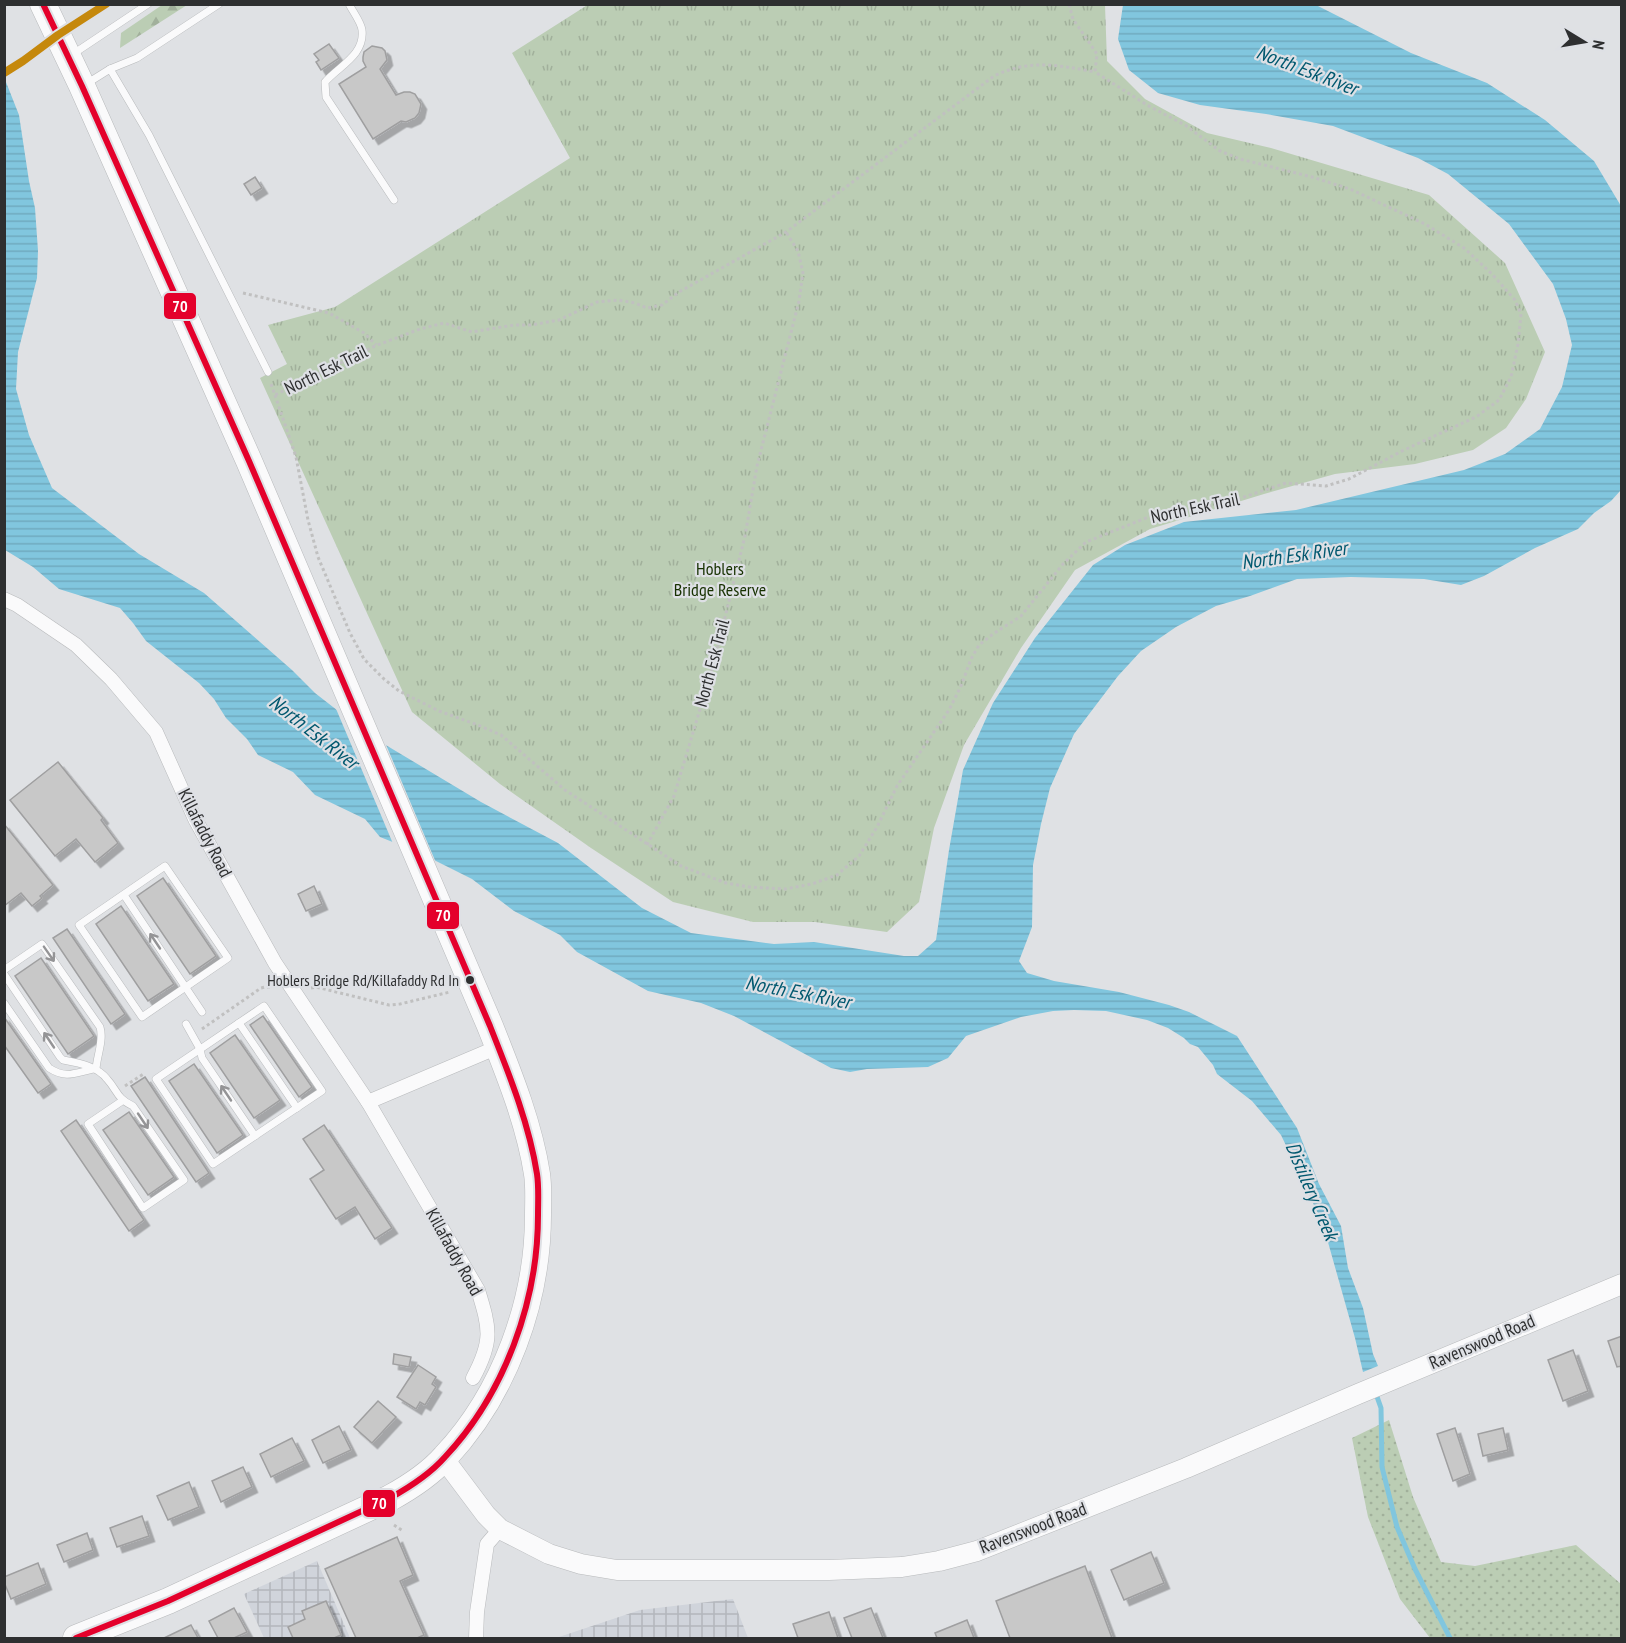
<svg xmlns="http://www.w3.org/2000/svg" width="1626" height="1643" font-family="'PT Sans Narrow',sans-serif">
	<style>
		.industrial { fill: url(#industrial-grid) }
		.grass { fill: url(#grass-dots) }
		.forest { fill: url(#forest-firs) }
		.park { fill: url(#park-tufts) }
		.water { fill: url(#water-rules) }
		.pier { fill: #dfe1e4 }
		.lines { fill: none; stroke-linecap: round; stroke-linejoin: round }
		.stream { stroke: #81c6de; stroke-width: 5 }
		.building { fill: #c8c8c8; stroke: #9f9fa0; stroke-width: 1.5; filter: url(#shadow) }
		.lane-casing { stroke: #b8babc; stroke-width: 8 }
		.street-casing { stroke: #b8babc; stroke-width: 15 }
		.secondary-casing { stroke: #b8babc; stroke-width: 21 }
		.highway-casing { stroke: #b8babc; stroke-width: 27 }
		.path { stroke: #c0c0c0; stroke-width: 3; stroke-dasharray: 3 3; stroke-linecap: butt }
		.lane { stroke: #fafafb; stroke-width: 7 }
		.street { stroke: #fafafb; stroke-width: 14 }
		.secondary { stroke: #fafafb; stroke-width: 20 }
		.highway { stroke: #fafafb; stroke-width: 26 }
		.bus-1-casing { stroke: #dee0e5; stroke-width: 10 }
		.bus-1 { stroke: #e4002b; stroke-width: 6 }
		.rail-1-casing { stroke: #dee0e5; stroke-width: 12 }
		.rail-1 { stroke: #c5880c; stroke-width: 8 }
		.oneway { stroke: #949496 }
		.bus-dot { fill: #2e2f30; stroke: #dee0e5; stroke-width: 2 }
		.labels { text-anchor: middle; stroke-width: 4.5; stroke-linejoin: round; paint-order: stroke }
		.bus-label { font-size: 16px; fill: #2e2f30; stroke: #dee0e5; text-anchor: end }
		.street-label { font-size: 18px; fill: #2e2f30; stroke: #dee0e5 }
		.park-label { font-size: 18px; fill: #173101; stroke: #dee0e5 }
		.water-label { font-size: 20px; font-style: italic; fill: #01586f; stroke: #dee0e5 }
		.line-badge { stroke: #dee0e5; stroke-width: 2 }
		.badge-label { font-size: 16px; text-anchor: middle; font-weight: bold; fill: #fff }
	</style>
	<defs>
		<pattern id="industrial-grid" width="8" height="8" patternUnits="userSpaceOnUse" patternTransform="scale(1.5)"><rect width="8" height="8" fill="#d0d4db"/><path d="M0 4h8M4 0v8" fill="none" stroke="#b3b6bc"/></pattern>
		<pattern id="grass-dots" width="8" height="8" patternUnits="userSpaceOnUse" patternTransform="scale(1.5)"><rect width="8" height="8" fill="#bbcdb4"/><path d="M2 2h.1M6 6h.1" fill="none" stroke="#a1b09b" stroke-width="1.8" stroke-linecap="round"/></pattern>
		<pattern id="forest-firs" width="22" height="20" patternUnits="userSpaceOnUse" patternTransform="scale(1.5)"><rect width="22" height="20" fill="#bbcdb4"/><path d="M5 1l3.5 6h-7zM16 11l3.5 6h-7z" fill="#a1b09b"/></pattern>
		<pattern id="park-tufts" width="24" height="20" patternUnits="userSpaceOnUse" patternTransform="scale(1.5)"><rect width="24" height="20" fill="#bbcdb4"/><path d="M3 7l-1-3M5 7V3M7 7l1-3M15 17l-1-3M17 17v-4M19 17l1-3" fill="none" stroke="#a1b09b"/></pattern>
		<pattern id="water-rules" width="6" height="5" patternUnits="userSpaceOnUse" patternTransform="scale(1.5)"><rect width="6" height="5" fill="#81c6de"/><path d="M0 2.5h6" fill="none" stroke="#70aabf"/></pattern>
		<filter id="shadow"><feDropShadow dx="5.5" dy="5.5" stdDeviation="0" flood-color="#0004"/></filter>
	</defs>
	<rect width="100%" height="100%" fill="#dfe1e4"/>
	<g class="industrial">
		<polygon points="317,1561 350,1638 264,1638 244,1594"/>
		<polygon points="733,1599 748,1638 556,1638 640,1610"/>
	</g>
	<polygon class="grass" points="1389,1420 1413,1497 1441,1562 1475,1566 1576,1545 1621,1584 1621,1638 1430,1638 1400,1599 1368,1517 1352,1438"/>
	<polygon class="forest" points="162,5 187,5 120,48 121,33"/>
	<polygon class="park" points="589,4 1105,5 1107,61 1145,99 1207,133 1271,148 1429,195 1505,263 1545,352 1526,399 1506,428 1473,450 1415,464 1335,474 1264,494 1150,529 1075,570 1021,648 964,745 934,828 919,902 887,932 815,922 753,922 673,902 591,848 500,784 412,712 260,378 287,364 268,325 335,307 570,158 512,53"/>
	<polygon class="water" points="1123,5 1316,5 1411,53 1487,83 1545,120 1594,161 1621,206 1621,490 1611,501 1594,513 1578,529 1535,548 1484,576 1461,585 1424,579 1351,577 1297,579 1250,596 1216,606 1176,627 1141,651 1118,676 1074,734 1050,788 1041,824 1033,865 1032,927 1019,961 1027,973 1054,981 1119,992 1169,1005 1189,1012 1237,1036 1297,1128 1319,1184 1341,1226 1348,1268 1363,1308 1373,1354 1378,1366 1363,1372 1355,1338 1324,1228 1310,1196 1281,1135 1252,1101 1217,1074 1213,1065 1198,1047 1190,1044 1184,1038 1168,1028 1147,1020 1106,1011 1074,1010 1053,1011 1021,1017 966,1036 948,1058 928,1067 867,1069 850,1072 831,1068 734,1016 701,1003 648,991 577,952 560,935 514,911 472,879 418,852 380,837 365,819 315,795 293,772 258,755 247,739 226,718 214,699 199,683 146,641 133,623 120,608 59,589 33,567 5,550 4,77 19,115 29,181 35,208 38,251 37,278 18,352 16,389 29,435 52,488 139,554 204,593 292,670 315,693 369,735 481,802 558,843 642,908 691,933 774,944 814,942 904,956 918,956 936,940 949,850 963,770 993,703 1035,638 1093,565 1125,545 1184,522 1296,510 1464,470 1505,454 1540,429 1562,387 1572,345 1566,319 1553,284 1509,224 1448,174 1418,158 1333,126 1266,114 1200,105 1158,93 1129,70 1118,39"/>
	<polygon class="pier" points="334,704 370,732 384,740 437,865 394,846"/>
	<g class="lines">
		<polyline class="stream" points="1375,1391 1381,1408 1382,1467 1397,1527 1415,1569 1450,1638"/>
	</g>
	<g class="building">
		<polygon points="329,44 339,58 321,70 316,62 319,60 314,54"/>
		<polygon points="372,46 382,48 385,51 387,60 380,69 396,95 404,92 410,92 415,94 421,104 419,113 415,118 406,122 401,121 373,139 339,84 366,67 363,61 363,57 364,52"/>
		<polygon points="255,177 262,188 251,195 244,184"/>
		<polygon points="58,762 103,818 101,820 118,843 95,862 76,839 55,856 10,800"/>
		<polygon points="4,824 53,885 40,896 42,898 32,906 21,893 4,906"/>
		<polygon points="163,878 216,956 190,974 137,896"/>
		<polygon points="314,886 322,904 306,911 298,894"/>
		<polygon points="121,906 174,984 148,1001 96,924"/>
		<polygon points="67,929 125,1014 111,1024 53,938"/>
		<polygon points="41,958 94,1036 68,1054 15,976"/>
		<polygon points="263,1016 312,1087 299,1097 250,1025"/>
		<polygon points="4,1017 51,1084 38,1093 4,1045"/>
		<polygon points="235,1035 280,1100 254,1118 210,1053"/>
		<polygon points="194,1064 243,1135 217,1153 169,1081"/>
		<polygon points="145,1077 209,1173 196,1182 131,1086"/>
		<polygon points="129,1112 174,1177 148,1195 103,1130"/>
		<polygon points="76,1120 144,1220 129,1231 61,1131"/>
		<polygon points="324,1125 392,1228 375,1239 355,1207 336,1219 310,1179 324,1170 303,1139"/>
		<polygon points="1622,1336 1622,1366 1617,1367 1608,1341"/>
		<polygon points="1573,1350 1588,1391 1563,1401 1548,1360"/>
		<polygon points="394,1354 411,1357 409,1367 393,1364"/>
		<polygon points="418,1365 436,1377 432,1384 436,1387 425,1405 420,1402 416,1409 397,1397"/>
		<polygon points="378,1401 396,1417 372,1443 354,1427"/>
		<polygon points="339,1426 351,1450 323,1463 312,1440"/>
		<polygon points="1455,1428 1470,1474 1453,1481 1437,1434"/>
		<polygon points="1503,1428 1508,1450 1483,1456 1478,1434"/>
		<polygon points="292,1438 304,1461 271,1477 260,1454"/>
		<polygon points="243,1467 252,1487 221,1502 212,1481"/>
		<polygon points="189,1482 199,1507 168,1520 157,1496"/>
		<polygon points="142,1516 149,1536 117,1547 110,1528"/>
		<polygon points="87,1533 93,1550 64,1562 57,1545"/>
		<polygon points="397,1537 413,1575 400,1581 424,1635 417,1638 356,1638 325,1569"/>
		<polygon points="1151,1552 1164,1583 1124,1600 1111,1570"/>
		<polygon points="38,1563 46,1584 11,1599 4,1582 4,1577"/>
		<polygon points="1085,1566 1112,1638 1010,1638 996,1601"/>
		<polygon points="326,1601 341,1635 334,1638 293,1638 288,1627 305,1619 302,1611"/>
		<polygon points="234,1608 247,1632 234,1638 218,1638 209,1621"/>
		<polygon points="871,1608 883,1638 852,1638 844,1618"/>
		<polygon points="829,1612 838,1638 798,1638 793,1624"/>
		<polygon points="967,1620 974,1638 937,1638 935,1633"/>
		<polygon points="191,1625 198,1638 164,1638"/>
	</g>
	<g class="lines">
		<defs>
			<g id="lane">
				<path d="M349,4C353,12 361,22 362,30C365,55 339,66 325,82L326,97L394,200"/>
				<polyline points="73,54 148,4"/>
				<polyline points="110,69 137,58 219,4"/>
				<polyline points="86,84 110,69 149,135 268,372"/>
				<polygon points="165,866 228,958 142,1017 79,925"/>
				<polyline points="124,895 202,1012"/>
				<path d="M4,970L42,944L100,1027C104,1040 97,1055 96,1069"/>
				<path d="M4,974L60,1057L63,1060C79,1063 97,1066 107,1079C118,1091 116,1098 133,1106L184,1180L143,1208L88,1124L122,1101"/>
				<path d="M4,1003L49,1068C66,1079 75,1073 93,1069"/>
				<polygon points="264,1006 322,1091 213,1164 156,1079"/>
				<polyline points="239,1023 297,1108"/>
				<polyline points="186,1024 200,1049 202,1058 255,1136"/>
			</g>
			<g id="street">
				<path d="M4,599L17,605L76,645L111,679L156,732L195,819L275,963L368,1102L478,1290C490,1329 493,1341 473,1378"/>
				<polyline points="368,1102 498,1047"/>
				<polyline points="476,1638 477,1612 487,1544 500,1529"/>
			</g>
			<polyline id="secondary" points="444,1459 486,1515 500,1529 549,1554 581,1564 617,1570 829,1570 902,1567 939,1561 977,1551 1186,1468 1358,1394 1622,1284"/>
			<path id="highway" d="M43,4L82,86L249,461L490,1026C509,1074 529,1123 537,1174C539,1187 538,1201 538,1215C538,1301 505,1393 445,1457C430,1474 410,1487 390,1498L168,1601L76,1638"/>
		</defs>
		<use href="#lane" class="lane-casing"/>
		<use href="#street" class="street-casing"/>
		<use href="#secondary" class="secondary-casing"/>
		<use href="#highway" class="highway-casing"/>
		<g class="path">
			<polyline points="243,293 329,313 364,333 376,345"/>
			<path d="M271,384L275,395L375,346L420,329L444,323L472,332L514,325H531L559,320L597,302L618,300L635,303L647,308L662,305L679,292L786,232L994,76C1029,59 1058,65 1095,72L1097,54L1073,19L1069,4"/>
			<polyline points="275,395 296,457 308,520 318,557 350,633 364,659 384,679 399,691 439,711 478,725 501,735 565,790 681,866 726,883 750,887 785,889 812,884 837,875 859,856 877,827 897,786 949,710 961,686 971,659 979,645 993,634 1021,616 1063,564 1086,542 1151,516 1220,505 1286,483 1326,486 1349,479 1402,451 1476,417 1499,400 1511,377 1518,344 1521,314 1515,300 1492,274 1464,248 1425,224 1350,189 1312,177 1240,159 1220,151 1185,125 1147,105 1095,72"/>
			<polyline points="647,845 674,796 713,666 745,536 757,466 799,301 803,273 798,251 786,232"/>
			<polyline points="311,988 316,987 389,1005 400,1004 450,992"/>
			<polyline points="202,1029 261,988 265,987 272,987"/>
			<polyline points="125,1086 145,1073"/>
			<polyline points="394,1525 403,1531"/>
		</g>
		<use href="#lane" class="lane"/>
		<use href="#street" class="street"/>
		<use href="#secondary" class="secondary"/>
		<use href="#highway" class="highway"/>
		<defs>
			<path id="bus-1" d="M43,4L82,86L249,461L490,1026C509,1074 529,1123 537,1174C539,1187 538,1201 538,1215C538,1301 505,1393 445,1457C430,1474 410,1487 390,1498L168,1601L76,1638"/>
		</defs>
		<use href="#bus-1" class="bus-1-casing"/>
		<use href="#bus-1" class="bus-1"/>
		<defs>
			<polyline id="rail-1" points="4,73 23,61 58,35 106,4"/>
		</defs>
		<use href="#rail-1" class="rail-1-casing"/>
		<use href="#rail-1" class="rail-1"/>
	</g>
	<defs><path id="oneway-shaft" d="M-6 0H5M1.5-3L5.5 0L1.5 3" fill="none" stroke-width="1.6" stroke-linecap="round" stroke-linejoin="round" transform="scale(1.5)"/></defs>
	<g class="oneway">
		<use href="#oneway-shaft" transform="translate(155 941) rotate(-124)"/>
		<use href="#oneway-shaft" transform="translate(49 954) rotate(55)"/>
		<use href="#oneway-shaft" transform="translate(49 1040) rotate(-124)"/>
		<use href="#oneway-shaft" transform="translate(226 1093) rotate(-124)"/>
		<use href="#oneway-shaft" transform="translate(143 1121) rotate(56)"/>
	</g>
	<circle class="bus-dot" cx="470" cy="980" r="5"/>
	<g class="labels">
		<g class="bus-label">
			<text x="459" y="986">Hoblers Bridge Rd/Killafaddy Rd In</text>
		</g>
		<g class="street-label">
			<text transform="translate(326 370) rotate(-26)" y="6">North Esk Trail</text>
			<text transform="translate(1195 508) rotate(-12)" y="6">North Esk Trail</text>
			<text transform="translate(712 663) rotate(-75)" y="6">North Esk Trail</text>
			<text transform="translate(205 833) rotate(63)" y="6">Killafaddy Road</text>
			<text transform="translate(454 1252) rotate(61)" y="6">Killafaddy Road</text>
			<text transform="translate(1482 1342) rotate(-23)" y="6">Ravenswood Road</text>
			<text transform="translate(1033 1528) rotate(-21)" y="6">Ravenswood Road</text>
		</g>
		<g class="park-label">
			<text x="720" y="575">Hoblers<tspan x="720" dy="21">Bridge Reserve</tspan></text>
		</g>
		<g class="water-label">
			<text transform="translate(1307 70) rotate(21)" y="7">North Esk River</text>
			<text transform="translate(1294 555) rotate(-8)" y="7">North Esk River</text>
			<text transform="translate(314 732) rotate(38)" y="7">North Esk River</text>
			<text transform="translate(798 992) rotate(11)" y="7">North Esk River</text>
			<text transform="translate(1312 1191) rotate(67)" y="7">Distillery Creek</text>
		</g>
	</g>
	<g class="line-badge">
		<rect x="163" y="292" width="34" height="28" rx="6" fill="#e4002b"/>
		<rect x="426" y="901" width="34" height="29" rx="6" fill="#e4002b"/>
		<rect x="362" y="1489" width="34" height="29" rx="6" fill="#e4002b"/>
	</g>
	<g class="badge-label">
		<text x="180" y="312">70</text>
		<text x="443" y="921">70</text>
		<text x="379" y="1509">70</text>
	</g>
	<rect width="1626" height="1643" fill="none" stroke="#2e2f30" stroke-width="12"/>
	<g transform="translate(1584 42) rotate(101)" stroke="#dee0e5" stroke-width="4.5" paint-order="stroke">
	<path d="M0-4.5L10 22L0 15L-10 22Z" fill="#2e2f30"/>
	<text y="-9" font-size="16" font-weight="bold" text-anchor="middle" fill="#2e2f30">N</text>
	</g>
</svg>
